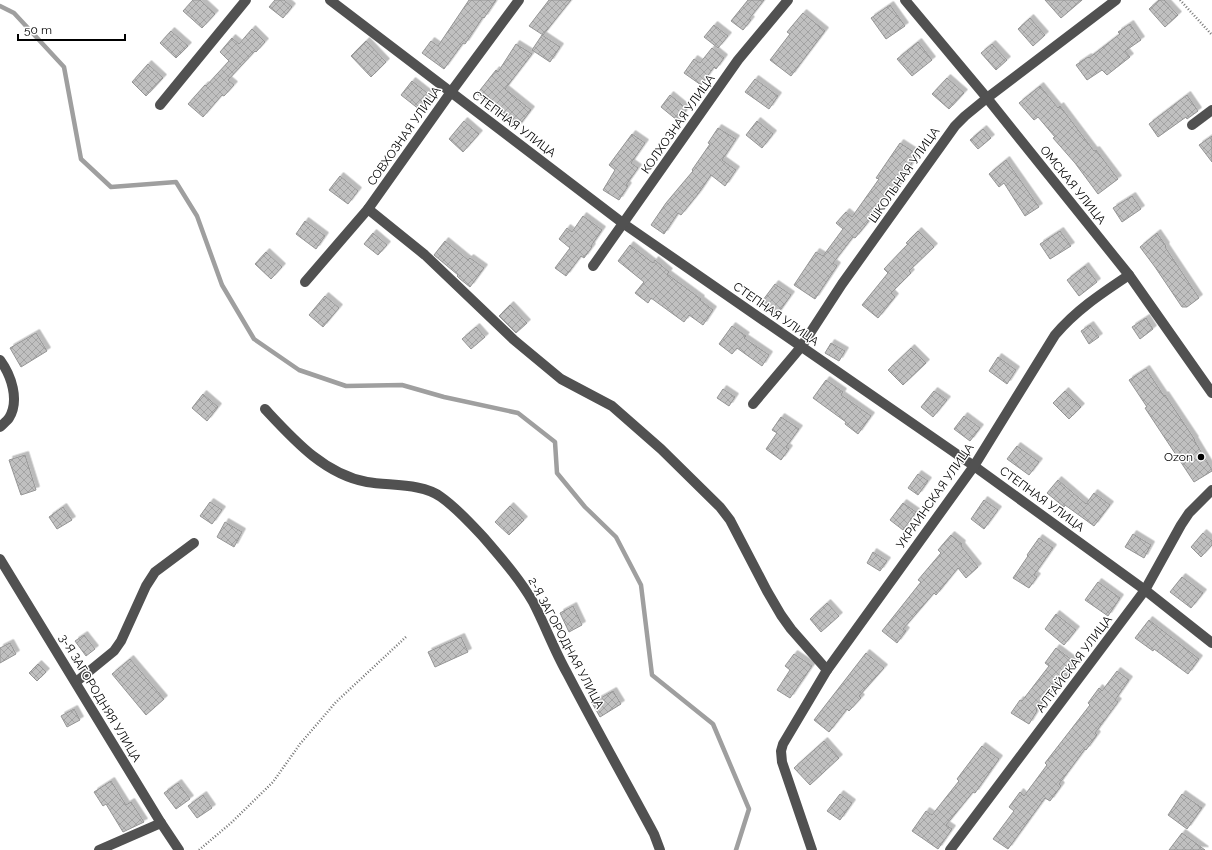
<svg xmlns="http://www.w3.org/2000/svg" width="1212" height="850" font-family="Raleway,sans-serif">
	<style>
		.lines { fill: none; stroke-linecap: round; stroke-linejoin: round }
		.stream { stroke: #9f9f9f; stroke-width: 4.5 }
		.building { fill: url(#building-cross-hatch); stroke: #959595; filter: url(#shadow) }
		.path { stroke: #737373; stroke-width: 2.5; stroke-dasharray: 1 2; stroke-linecap: butt }
		.minor { stroke: #515151; stroke-width: 10 }
		.poi-dot { fill: #000; stroke: #fff; stroke-width: 1.5 }
		.labels { text-anchor: middle; stroke-width: 3; stroke-linejoin: round; paint-order: stroke }
		.street-label { font-size: 12px; fill: #000; stroke: #fff }
		.poi-label { font-size: 12px; fill: #000; stroke: #fff; text-anchor: end }
	</style>
	<defs>
		<pattern id="building-cross-hatch" width="8" height="8" patternUnits="userSpaceOnUse"><rect width="8" height="8" fill="#c0c0c0"/><path d="M0 0l8 8M0 8l8-8" fill="none" stroke="#a3a3a3"/></pattern>
		<filter id="shadow"><feDropShadow dx="3.5" dy="-3.5" stdDeviation="0" flood-color="#0004"/></filter>
	</defs>
	<rect width="100%" height="100%" fill="#fff"/>
	<g class="lines">
		<polyline class="stream" points="0,6 14,13 64,67 81,159 111,187 176,182 197,216 222,285 254,339 299,370 346,386 402,385 444,397 518,413 555,442 557,473 585,507 616,537 641,585 652,675 713,724 749,809 736,850"/>
	</g>
	<g class="building">
		<polygon points="193,0 200,0 215,14 202,28 183,11"/>
		<polygon points="275,0 284,0 292,7 283,18 269,7"/>
		<polygon points="469,0 496,0 484,18 483,17 465,44 463,43 444,69 422,53 431,41 438,46"/>
		<polygon points="549,0 571,0 543,35 529,26"/>
		<polygon points="748,0 764,0 749,19 751,20 743,30 731,21"/>
		<polygon points="1045,0 1082,0 1061,18"/>
		<polygon points="1159,0 1164,0 1178,15 1165,27 1149,9"/>
		<polygon points="890,5 905,26 886,39 871,18"/>
		<polygon points="803,13 825,31 791,76 770,60 790,34 787,32"/>
		<polygon points="1030,18 1045,35 1033,46 1018,29"/>
		<polygon points="1130,24 1141,40 1125,51 1130,57 1107,75 1102,70 1087,80 1076,65 1088,57 1089,58 1120,34 1118,32"/>
		<polygon points="714,25 728,36 718,48 704,37"/>
		<polygon points="252,29 265,42 256,52 255,51 228,80 234,85 224,96 222,95 203,117 188,104 205,85 206,86 229,61 220,52 232,38 239,44"/>
		<polygon points="171,31 188,46 176,58 160,43"/>
		<polygon points="542,35 560,47 550,62 532,50"/>
		<polygon points="366,41 386,62 371,77 351,56"/>
		<polygon points="918,42 932,60 912,76 897,59"/>
		<polygon points="516,44 532,54 505,89 531,110 518,127 477,94 496,70 498,72"/>
		<polygon points="992,44 1007,60 996,70 981,53"/>
		<polygon points="712,48 724,58 716,69 714,67 701,85 684,73 694,59 700,63"/>
		<polygon points="148,64 163,78 146,96 132,82"/>
		<polygon points="947,78 964,93 949,109 932,94"/>
		<polygon points="755,79 778,96 769,109 745,92"/>
		<polygon points="412,81 431,96 420,110 401,95"/>
		<polygon points="1040,86 1058,108 1060,106 1094,151 1096,150 1118,179 1098,194 1075,163 1053,138 1055,137 1038,117 1034,120 1019,103"/>
		<polygon points="670,95 687,109 678,121 661,107"/>
		<polygon points="1187,95 1198,111 1187,119 1186,117 1158,137 1149,124"/>
		<polygon points="464,121 479,134 463,152 449,139"/>
		<polygon points="757,121 773,134 762,148 746,135"/>
		<polygon points="718,128 736,139 722,160 736,170 725,186 711,175 698,194 681,215 678,213 664,234 651,225 666,203 693,171 692,170 710,144 708,143"/>
		<polygon points="983,129 991,138 978,149 970,140"/>
		<polygon points="632,134 645,143 631,163 638,168 626,185 628,186 619,200 603,190 615,170 609,165"/>
		<polygon points="1212,136 1212,162 1199,145"/>
		<polygon points="900,143 917,154 896,190 892,187 865,226 855,238 853,237 833,263 837,266 815,299 794,285 816,252 823,256 843,229 836,223 846,212 852,217 879,179 876,178"/>
		<polygon points="1006,160 1039,207 1025,216 1004,183 999,187 989,174"/>
		<polygon points="340,176 358,191 348,204 329,190"/>
		<polygon points="1132,196 1141,209 1122,222 1113,208"/>
		<polygon points="583,216 602,230 591,246 592,247 584,258 581,256 566,276 555,268 570,248 559,239 567,228 572,232"/>
		<polygon points="305,221 325,236 316,249 296,234"/>
		<polygon points="918,231 934,247 909,271 911,273 891,293 895,297 878,318 862,305 888,273 884,269 908,244 906,243"/>
		<polygon points="1060,231 1071,246 1050,259 1040,244"/>
		<polygon points="373,233 387,245 378,255 364,244"/>
		<polygon points="1157,233 1166,246 1165,247 1199,298 1187,307 1182,307 1155,267 1140,247"/>
		<polygon points="445,241 468,260 470,258 484,268 470,287 460,279 457,276 458,275 434,255"/>
		<polygon points="630,245 653,263 655,260 669,272 667,274 701,299 700,300 713,310 703,325 689,315 684,322 651,298 648,303 635,293 644,282 618,261"/>
		<polygon points="266,252 282,267 271,279 255,264"/>
		<polygon points="1085,266 1097,282 1079,296 1067,280"/>
		<polygon points="775,284 791,295 776,316 760,304"/>
		<polygon points="325,296 339,308 323,327 309,315"/>
		<polygon points="510,305 527,323 516,333 499,316"/>
		<polygon points="1146,318 1153,329 1140,339 1132,327"/>
		<polygon points="1090,325 1099,337 1089,344 1081,331"/>
		<polygon points="732,326 746,336 744,338 769,355 762,366 737,348 732,354 719,344"/>
		<polygon points="476,327 485,337 471,349 462,339"/>
		<polygon points="36,333 47,351 21,367 10,348"/>
		<polygon points="831,343 845,351 839,361 825,353"/>
		<polygon points="911,348 926,363 903,385 888,370"/>
		<polygon points="998,357 1016,370 1007,384 989,371"/>
		<polygon points="1146,369 1164,396 1165,395 1195,440 1194,440 1212,470 1212,471 1194,482 1145,408 1147,407 1129,380"/>
		<polygon points="826,380 843,392 841,395 871,416 858,434 845,424 846,422 813,398"/>
		<polygon points="723,389 735,397 729,406 717,398"/>
		<polygon points="934,391 947,400 933,417 921,407"/>
		<polygon points="1065,391 1081,407 1069,419 1053,403"/>
		<polygon points="203,394 218,407 207,421 192,408"/>
		<polygon points="964,416 980,428 970,441 954,429"/>
		<polygon points="781,417 799,429 786,447 789,449 781,460 766,449 777,433 772,430"/>
		<polygon points="1017,446 1039,462 1029,475 1007,459"/>
		<polygon points="25,455 36,490 21,495 9,460"/>
		<polygon points="918,474 928,481 918,495 908,488"/>
		<polygon points="1058,480 1086,504 1094,493 1110,505 1094,526 1065,505 1064,507 1047,493"/>
		<polygon points="984,500 998,510 984,529 971,519"/>
		<polygon points="210,502 222,510 212,524 200,516"/>
		<polygon points="903,503 916,512 903,530 890,520"/>
		<polygon points="510,506 524,520 509,535 495,522"/>
		<polygon points="63,507 72,520 57,529 49,517"/>
		<polygon points="225,522 242,532 234,547 217,537"/>
		<polygon points="1203,533 1212,541 1212,545 1201,557 1191,547"/>
		<polygon points="1133,534 1151,545 1144,558 1125,547"/>
		<polygon points="951,535 962,544 961,546 978,567 966,578 958,568 936,595 934,593 903,629 906,631 897,643 882,631 921,582 918,580 941,553 938,550"/>
		<polygon points="1039,538 1053,548 1034,575 1037,577 1029,588 1013,578 1028,556 1027,555"/>
		<polygon points="873,552 887,561 880,571 867,563"/>
		<polygon points="1182,577 1203,593 1191,608 1170,592"/>
		<polygon points="1098,582 1120,598 1108,616 1085,600"/>
		<polygon points="827,603 839,616 821,632 810,619"/>
		<polygon points="573,606 582,625 569,632 560,613"/>
		<polygon points="1056,614 1076,630 1064,645 1045,629"/>
		<polygon points="1149,620 1199,659 1188,674 1154,649 1153,651 1135,638"/>
		<polygon points="84,635 95,649 86,656 75,641"/>
		<polygon points="461,637 468,652 435,667 428,652"/>
		<polygon points="10,643 16,654 0,663 0,648"/>
		<polygon points="1056,648 1076,663 1065,678 1063,677 1036,710 1037,711 1029,724 1011,713 1020,700 1022,701 1049,666 1045,663"/>
		<polygon points="866,653 884,668 859,696 861,698 849,711 847,709 829,732 814,720"/>
		<polygon points="794,654 812,666 790,698 777,690 790,670 785,666"/>
		<polygon points="130,659 164,699 146,715 112,674"/>
		<polygon points="38,664 46,672 37,681 29,673"/>
		<polygon points="1117,671 1129,680 1115,700 1118,702 1095,733 1097,735 1086,750 1085,749 1059,784 1061,786 1050,801 1045,798 1008,849 993,839 1014,811 1009,807 1020,792 1024,796 1047,765 1045,763 1090,705 1088,703 1099,688 1102,691"/>
		<polygon points="613,691 621,704 600,717 592,703"/>
		<polygon points="74,709 80,720 67,727 61,716"/>
		<polygon points="824,741 839,758 810,785 794,768"/>
		<polygon points="982,746 999,759 975,793 973,792 946,825 952,829 938,849 912,831 926,811 932,815 959,781 957,779"/>
		<polygon points="111,781 126,805 131,802 144,822 123,832 106,804 103,806 94,792"/>
		<polygon points="178,783 190,799 176,809 164,793"/>
		<polygon points="840,794 852,803 840,820 827,811"/>
		<polygon points="1182,794 1202,808 1187,829 1168,815"/>
		<polygon points="203,795 212,808 197,818 188,806"/>
		<polygon points="1182,833 1205,850 1169,850"/>
	</g>
	<g class="lines">
		<g class="path">
			<polyline points="1180,0 1212,35"/>
			<polyline points="199,850 231,823 273,782 300,744 336,702 407,636"/>
		</g>
		<g class="minor">
			<polyline points="330,0 624,224 974,466 1145,590 1212,643"/>
			<polyline points="905,0 987,98 1129,275 1212,393"/>
			<polyline points="160,105 246,0"/>
			<polyline points="1192,125 1212,110"/>
			<polyline points="368,209 425,255 514,340 561,379 612,406 661,449 720,507 730,520 767,591 781,615 791,629 827,670"/>
			<polyline points="593,266 738,60 788,0"/>
			<polyline points="305,282 368,209 451,92 519,0"/>
			<path d="M0,360C11,375 20,400 9,418C7,421 3,424 0,427"/>
			<polyline points="753,404 801,347 842,284 955,126 965,116 987,98 1116,0"/>
			<path d="M265,409C294,440 324,474 367,482C390,486 422,483 441,497C458,509 471,524 485,539C502,559 519,578 533,602C545,625 554,650 567,673C595,727 625,780 654,834L660,850"/>
			<polyline points="0,559 161,823 179,850"/>
			<polyline points="76,682 114,651 121,641 146,586 155,572 194,543"/>
			<polyline points="99,850 161,823"/>
			<path d="M812,850L782,762L781,751L783,744L827,670L974,466L1055,335C1076,310 1102,293 1129,275"/>
			<polyline points="950,850 1145,590 1181,525 1189,513 1212,490"/>
		</g>
	</g>
	<circle class="poi-dot" cx="1201" cy="457" r="4"/>
	<g class="labels">
		<g class="street-label">
			<text transform="translate(514 124) rotate(37)" y="4">СТЕПНАЯ УЛИЦА</text>
			<text transform="translate(678 124) rotate(-55)" y="4">КОЛХОЗНАЯ УЛИЦА</text>
			<text transform="translate(404 136) rotate(-55)" y="4">СОВХОЗНАЯ УЛИЦА</text>
			<text transform="translate(904 175) rotate(-55)" y="4">ШКОЛЬНАЯ УЛИЦА</text>
			<text transform="translate(1073 185) rotate(51)" y="4">ОМСКАЯ УЛИЦА</text>
			<text transform="translate(776 314) rotate(35)" y="4">СТЕПНАЯ УЛИЦА</text>
			<text transform="translate(935 496) rotate(-55)" y="4">УКРАИНСКАЯ УЛИЦА</text>
			<text transform="translate(1042 499) rotate(36)" y="4">СТЕПНАЯ УЛИЦА</text>
			<text transform="translate(566 643) rotate(62)" y="4">2-Я ЗАГОРОДНАЯ УЛИЦА</text>
			<text transform="translate(1074 664) rotate(-53)" y="4">АЛТАЙСКАЯ УЛИЦА</text>
			<text transform="translate(100 698) rotate(59)" y="4">3-Я ЗАГОРОДНЯЯ УЛИЦА</text>
		</g>
		<g class="poi-label">
			<text x="1193" y="461">Ozon</text>
		</g>
	</g>
	<path d="M18 34v6h107v-6" fill="none" stroke="#000000" stroke-width="2"/>
	<text x="24" y="34" font-size="12" fill="#000000" stroke="#ffffff" stroke-width="3" paint-order="stroke">50 m</text>
</svg>
